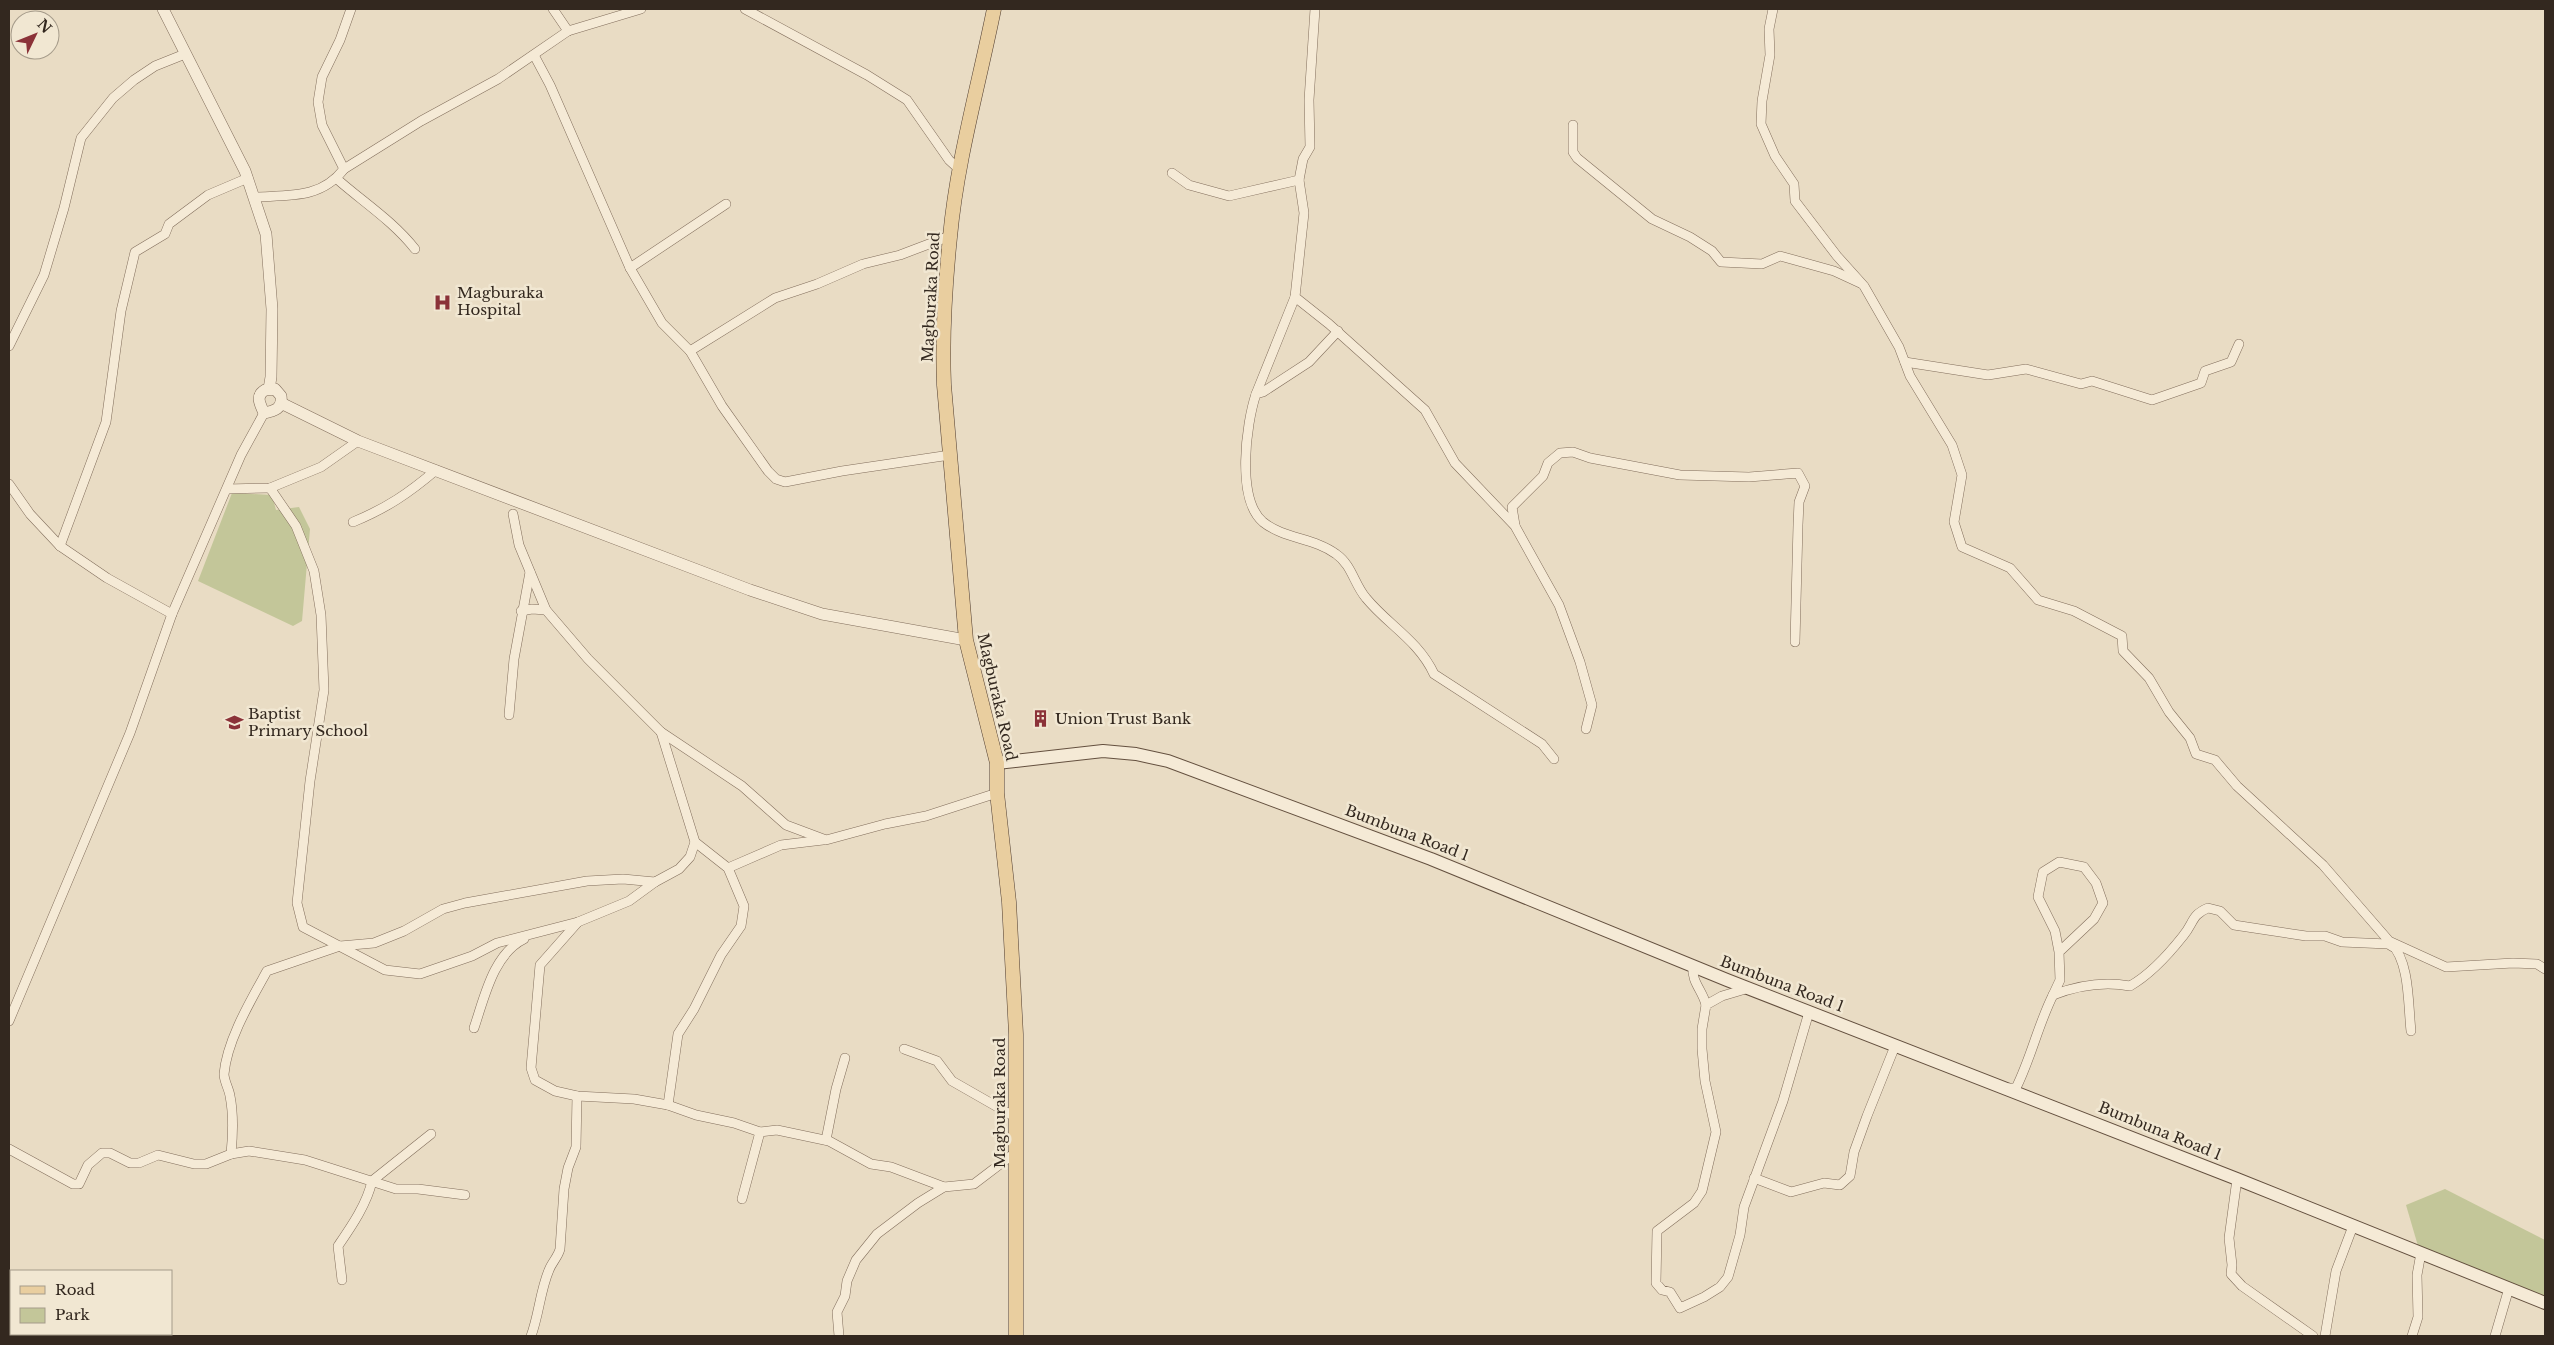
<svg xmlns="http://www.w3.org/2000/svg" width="2554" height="1345" font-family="'Libre Baskerville',serif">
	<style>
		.green { fill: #c3c699 }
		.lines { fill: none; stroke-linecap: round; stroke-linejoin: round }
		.minor-casing { stroke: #826e5c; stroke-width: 10 }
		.tertiary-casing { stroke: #826e5c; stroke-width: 12 }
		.secondary-casing { stroke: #64503f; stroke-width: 14 }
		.primary-casing { stroke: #503d30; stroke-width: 15 }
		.minor { stroke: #f5ead6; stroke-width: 9 }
		.tertiary { stroke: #f5ead6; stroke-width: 11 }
		.secondary { stroke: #f5ead6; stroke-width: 12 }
		.primary { stroke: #e9ce9f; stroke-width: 14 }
		.labels { text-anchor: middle; stroke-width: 5; stroke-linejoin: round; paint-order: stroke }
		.poi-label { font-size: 15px; fill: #33281f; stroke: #f1e7d2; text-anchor: start }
		.street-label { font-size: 15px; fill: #33281f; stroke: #f1e7d2 }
	</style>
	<rect width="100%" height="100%" fill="#e9dcc4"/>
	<g class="green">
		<polygon points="232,493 272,495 276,510 299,507 310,529 302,621 293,626 198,581"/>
		<polygon points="2445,1189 2545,1240 2545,1296 2418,1246 2406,1205"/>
	</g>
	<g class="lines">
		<defs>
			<g id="minor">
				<polyline points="553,9 568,31"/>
				<polyline points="745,9 867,75 907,100 949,160 960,170"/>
				<polyline points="1315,9 1309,100 1310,147 1303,159 1299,180 1304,213 1295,297 1329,324 1425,410 1455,463 1515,526 1559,605 1580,662 1592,705 1586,729"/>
				<polyline points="1773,9 1769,29 1770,55 1762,101 1761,124 1775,156 1794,184 1795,201 1837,256 1864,286 1899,347 1910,376 1952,445 1962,475 1954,522 1962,547 2010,568 2038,600 2074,611 2122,636 2123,651 2149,678 2169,712 2190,738 2196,754 2215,760 2237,786 2323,865 2389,941 2446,967 2513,963 2537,964 2545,969"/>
				<polyline points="534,55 550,85 630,268 662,323 690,351 775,298 817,284 863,264 900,255 950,236"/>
				<polyline points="1573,125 1573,152 1577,158 1652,219 1690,237 1712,251 1721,262 1762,264 1780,256 1834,271 1860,283"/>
				<polyline points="344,169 322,125 318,102 322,77 340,40 351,9"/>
				<polyline points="1172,173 1189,185 1229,196 1299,180"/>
				<path d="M337,179C363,202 393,221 415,249"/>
				<path d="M255,197C289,195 321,199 344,169L421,121L498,79L568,31L641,9"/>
				<polyline points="630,268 726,204"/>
				<path d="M1338,331L1309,362L1263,392L1256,394C1246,424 1236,499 1263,522C1284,539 1315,538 1336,554C1352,565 1354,584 1366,598C1388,625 1418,640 1434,674L1542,744L1554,759"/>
				<polyline points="9,346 44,275 64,208 81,138 113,98 134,80 155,66 185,54"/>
				<polyline points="690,351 722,406 768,471 776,479 785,482 842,471 950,455"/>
				<polyline points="1905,362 1988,375 2026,369 2081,384 2092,381 2152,400 2201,383 2205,371 2231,362 2239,344"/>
				<polyline points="1256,394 1295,297"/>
				<polyline points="9,484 30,514 60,546 107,578 172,614"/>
				<polyline points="270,488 296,526 314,571 321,615 324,690 310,781 297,903 303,927 385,970 420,974 472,956 497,943 578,922 629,901 655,882"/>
				<polyline points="227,489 270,488 321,467 358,441"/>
				<polyline points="513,514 519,545 546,610 588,659 661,732 742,786 786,825 826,840 885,824 926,816 997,793"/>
				<path d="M353,522C387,508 409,493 436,470"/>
				<polyline points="1515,525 1512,507 1543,476 1548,463 1560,453 1573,452 1590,458 1680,475 1749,477 1798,473 1805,486 1799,502 1798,525 1795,642"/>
				<polyline points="60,546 106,422 121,311 135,252 165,234 169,224 208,195 248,178"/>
				<polyline points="521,611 532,609 546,610"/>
				<polyline points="509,715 514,659 530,572"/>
				<polyline points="728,868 781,845 823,840"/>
				<polyline points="578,922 540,965 531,1068 535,1080 555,1091 577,1096 634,1099 668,1105 696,1115 734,1123 760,1132 777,1130 829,1141 871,1164 891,1167 944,1187"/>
				<path d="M2391,943C2410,962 2408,1005 2411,1031"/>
				<path d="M2059,952L2094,919L2103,903L2096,883L2084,867L2059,862L2043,872L2038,897L2055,931L2059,952L2060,980L2053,995C2079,985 2103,981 2130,986C2151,974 2168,955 2183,936C2194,923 2191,915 2208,908L2220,911L2234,925L2306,936H2325L2342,942L2388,944L2393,947"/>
				<path d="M1693,966C1691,982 1703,991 1706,1005"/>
				<polyline points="1749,988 1722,996 1706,1005 1702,1029 1702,1049 1705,1081 1716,1132 1702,1191 1694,1203 1657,1231 1656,1283 1662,1290 1670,1292 1680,1308 1704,1297 1720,1287 1728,1277 1740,1235 1744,1207 1783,1101 1809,1012"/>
				<polyline points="9,1021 130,733 172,614 241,455 264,413"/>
				<path d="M474,1028C484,999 493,954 524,939"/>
				<polyline points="904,1049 937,1061 952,1081 1015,1117"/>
				<path d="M2007,1088H2016C2031,1058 2038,1025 2053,995"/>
				<polyline points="668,1105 678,1034 694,1009 721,955 741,926 744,906 728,868 695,842"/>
				<polyline points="826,1140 836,1089 845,1058"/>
				<path d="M9,1149L73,1184H79L88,1165L102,1153H110L130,1163H139L158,1155L194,1164H206L231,1154C233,1134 234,1116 230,1096C229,1089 224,1081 224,1074C227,1040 251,1000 267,971L340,946L374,943L404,931L443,909L465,903L587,881L623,879L655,882L679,869L690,857L695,842L661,732"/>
				<polyline points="231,1154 249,1151 305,1160 396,1189 418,1189 465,1195"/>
				<polyline points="1754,1178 1791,1192 1824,1183 1840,1185 1850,1176 1854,1152 1867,1116 1895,1046"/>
				<polyline points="2237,1179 2229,1238 2232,1265 2231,1274 2242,1286 2313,1336"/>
				<polyline points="742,1199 760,1132"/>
				<path d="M342,1280L338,1246C351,1227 367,1204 372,1181L431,1134"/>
				<path d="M531,1336C539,1315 540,1291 549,1270C552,1262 558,1257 560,1249L564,1189L568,1168L576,1147L577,1096"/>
				<polyline points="839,1336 837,1312 845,1296 847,1281 856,1260 877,1234 918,1203 944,1187 974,1184 1016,1152"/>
				<polyline points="2325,1336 2336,1271 2353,1226"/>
				<polyline points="2412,1336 2418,1317 2417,1275 2421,1253"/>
				<polyline points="2495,1336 2509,1288"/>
			</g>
			<g id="tertiary">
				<polyline points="163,9 245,171 266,234 272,309 271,377 269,389"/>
				<path d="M275,389L281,396C283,409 274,411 264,413C260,404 255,396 265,390Z"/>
				<polyline points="281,403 358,441 750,590 822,614 966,640"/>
			</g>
			<polyline id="secondary" points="997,763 1103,751 1136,754 1168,761 1431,859 1727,980 2237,1179 2545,1303"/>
			<path id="primary" d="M994,9C979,84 957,160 950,237C945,286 942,336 944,385L966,640L997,763V793L1009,902L1016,1034V1336"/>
		</defs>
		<use href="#minor" class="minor-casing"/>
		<use href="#tertiary" class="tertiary-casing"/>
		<use href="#secondary" class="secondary-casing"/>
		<use href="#primary" class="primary-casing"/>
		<use href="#minor" class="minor"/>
		<use href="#tertiary" class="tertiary"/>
		<use href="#secondary" class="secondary"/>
		<use href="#primary" class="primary"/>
	</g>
	<defs>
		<symbol id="hospital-bare" viewBox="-9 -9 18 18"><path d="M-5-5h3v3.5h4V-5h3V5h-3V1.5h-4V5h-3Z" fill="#8b3238" stroke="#f1e7d2" stroke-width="2.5" paint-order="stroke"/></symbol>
		<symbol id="building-bare" viewBox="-9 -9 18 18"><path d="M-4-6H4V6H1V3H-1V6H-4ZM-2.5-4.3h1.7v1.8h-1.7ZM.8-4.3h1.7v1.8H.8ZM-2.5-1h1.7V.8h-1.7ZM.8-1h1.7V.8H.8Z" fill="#8b3238" stroke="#f1e7d2" stroke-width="2.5" paint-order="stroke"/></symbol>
		<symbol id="school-bare" viewBox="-9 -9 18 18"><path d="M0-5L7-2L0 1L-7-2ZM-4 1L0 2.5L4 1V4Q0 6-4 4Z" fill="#8b3238" stroke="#f1e7d2" stroke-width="2.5" paint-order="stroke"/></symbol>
	</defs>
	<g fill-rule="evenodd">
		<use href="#hospital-bare" x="430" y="290" width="25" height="25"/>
		<use href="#building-bare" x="1028" y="706" width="25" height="25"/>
		<use href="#school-bare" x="222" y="710" width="25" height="25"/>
	</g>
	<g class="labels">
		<g class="poi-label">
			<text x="457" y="298">Magburaka<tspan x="457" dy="17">Hospital</tspan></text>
			<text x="248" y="719">Baptist<tspan x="248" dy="17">Primary School</tspan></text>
			<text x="1055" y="724">Union Trust Bank</text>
		</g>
		<g class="street-label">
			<text transform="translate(931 297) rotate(-87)" y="5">Magburaka Road</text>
			<text transform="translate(997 697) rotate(77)" y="5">Magburaka Road</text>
			<text transform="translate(1407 833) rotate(21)" y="5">Bumbuna Road 1</text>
			<text transform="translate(1782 984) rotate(21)" y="5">Bumbuna Road 1</text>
			<text transform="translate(1000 1103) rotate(-90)" y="5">Magburaka Road</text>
			<text transform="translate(2160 1131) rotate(22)" y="5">Bumbuna Road 1</text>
		</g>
	</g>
	<rect width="2554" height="1345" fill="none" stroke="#33281f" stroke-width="20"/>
	<rect x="10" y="1270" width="162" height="65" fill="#f1e7d2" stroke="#a59b8a"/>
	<rect x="20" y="1286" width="25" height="8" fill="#e9ce9f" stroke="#a59b8a"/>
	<text x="55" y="1295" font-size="15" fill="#33281f">Road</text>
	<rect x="20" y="1308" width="25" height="15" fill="#c3c699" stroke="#a59b8a"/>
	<text x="55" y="1320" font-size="15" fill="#33281f">Park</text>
	<g transform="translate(35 35) rotate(47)"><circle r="24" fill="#f1e7d2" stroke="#a59b8a"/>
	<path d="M0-4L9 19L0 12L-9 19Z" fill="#8b3238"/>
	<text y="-8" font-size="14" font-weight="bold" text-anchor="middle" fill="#33281f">N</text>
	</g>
</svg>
